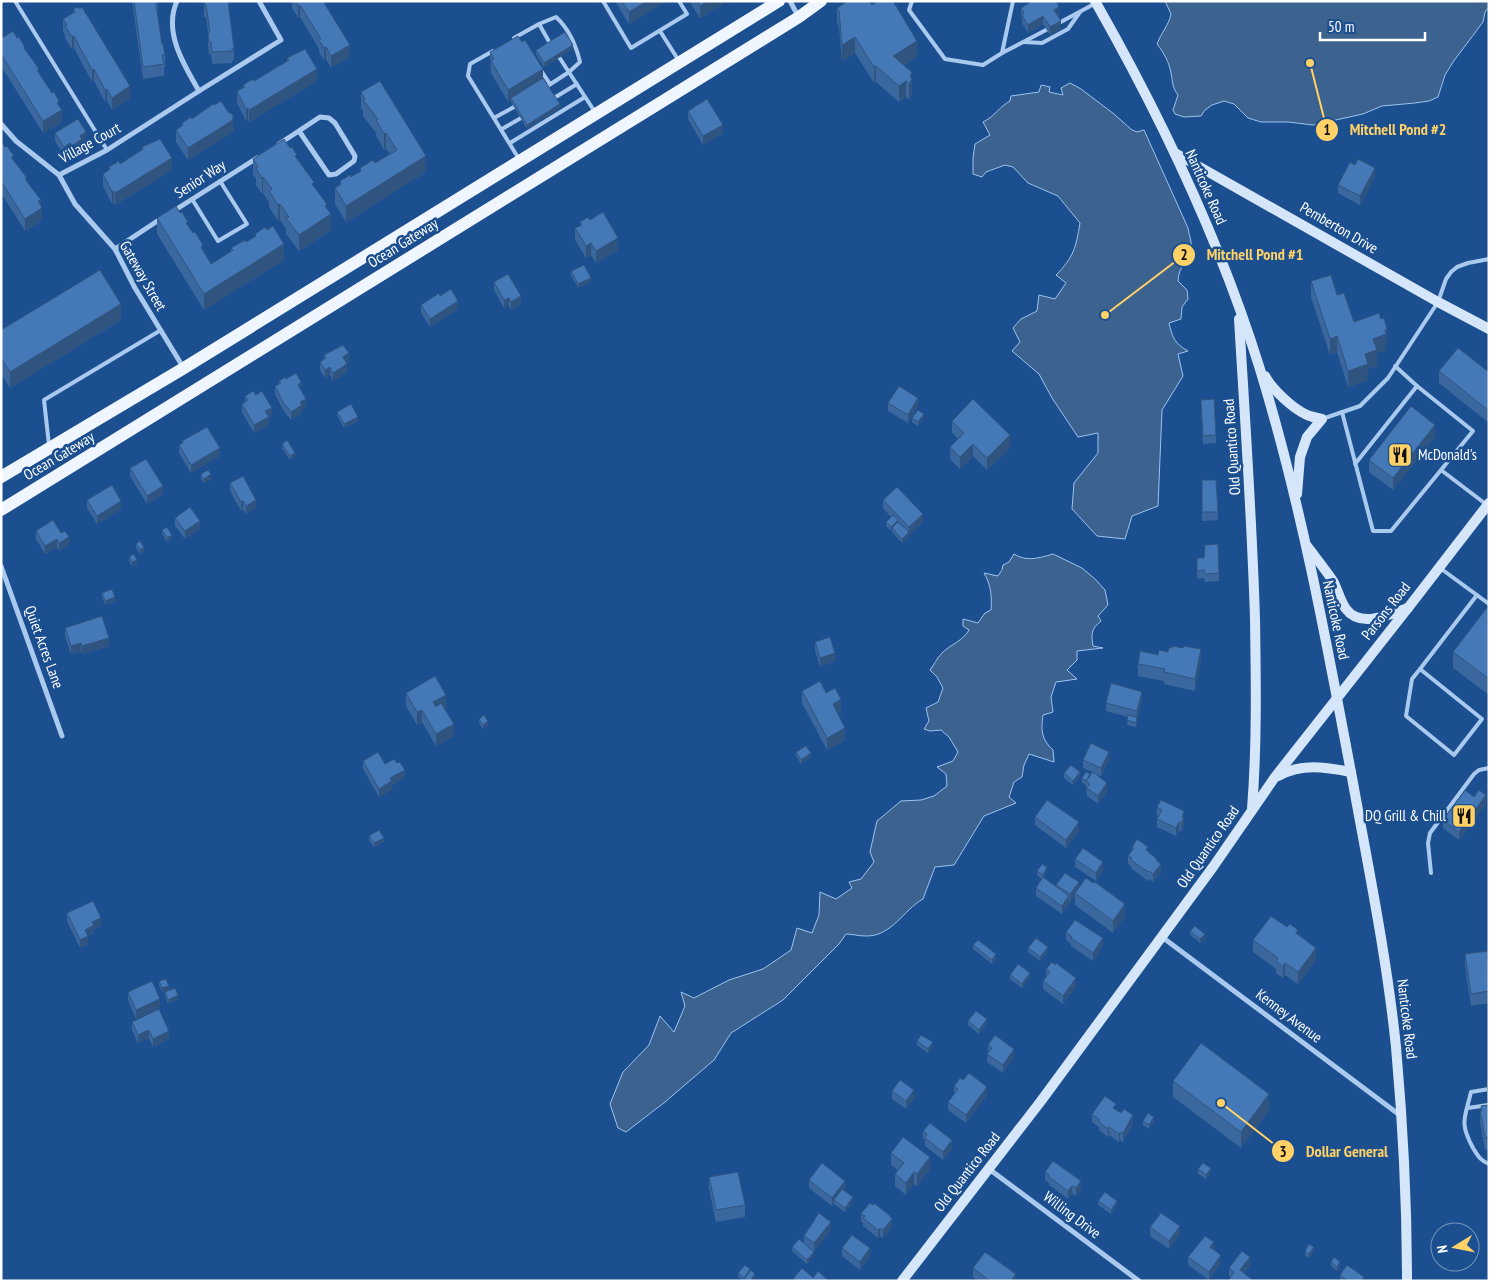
<svg xmlns="http://www.w3.org/2000/svg" width="1490" height="1282" font-family="'PT Sans Narrow',sans-serif">
	<style>
		.water { fill: #3c6290; stroke: #9cc4f0 }
		.lines { fill: none; stroke-linecap: round; stroke-linejoin: round }
		.lane { stroke: #a9c9ee; stroke-width: 4 }
		.street { stroke: #a9c9ee; stroke-width: 5 }
		.secondary { stroke: #d6e6fa; stroke-width: 10 }
		.primary { stroke: #f0f6ff; stroke-width: 12 }
		.wall { fill: #3a679d }
		.shaded-wall { fill: #305480 }
		.building { fill: #4478b7; stroke: #305480 }
		.labels { text-anchor: middle; stroke-width: 5; stroke-linejoin: round; paint-order: stroke }
		.street-label { font-size: 15px; fill: #fff; stroke: #1b4f8f }
		.poi-label { font-size: 15px; fill: #fff; stroke: #1b4f8f; text-anchor: start }
		.leader { fill: none; stroke: #ffd166; stroke-width: 2 }
		.callout-dot { fill: #ffd166; stroke: #1b4f8f; stroke-width: 2 }
		.mark-label { font-size: 15px; text-anchor: middle; font-weight: bold; fill: #111 }
		.callout-label { font-size: 16px; text-anchor: middle; font-weight: bold; fill: #ffd166; stroke: #1b4f8f; stroke-width: 5; stroke-linejoin: round; paint-order: stroke }
	</style>
	<rect width="100%" height="100%" fill="#1b4f8f"/>
	<g class="water">
		<path d="M1165,1H1489V7L1485,12L1483,22L1453,62L1445,75L1438,97L1429,101L1415,103L1382,106L1363,114L1313,125L1288,122H1261L1248,118L1234,104L1224,101L1212,105L1205,110L1201,116L1184,117L1175,114L1173,110L1178,95C1172,87 1173,83 1171,73C1169,62 1164,53 1157,44C1161,33 1169,25 1171,14Z"/>
		<path d="M1070,83L1081,89L1114,114L1132,130L1137,132L1144,130L1188,228C1189,235 1193,245 1191,252C1188,263 1179,264 1178,281L1187,290L1188,299L1182,307L1181,319L1169,323C1172,337 1175,344 1188,351L1178,354L1183,376L1162,410L1158,506L1132,516L1125,539L1097,536L1072,509L1074,483L1098,453V433L1078,437L1052,398L1039,374L1012,351L1020,342L1013,328L1021,319L1037,311L1039,295L1055,299L1066,283L1056,275C1074,257 1076,247 1080,223L1058,196L1028,183L1013,167L1005,165L986,172L982,177L973,174V158L975,144L990,135L983,122C994,117 999,107 1010,101L1011,96L1039,92L1041,85L1050,87L1049,92L1063,95L1061,88Z"/>
		<path d="M1014,554C1027,562 1039,558 1053,554L1082,568L1095,579L1105,590L1108,605L1098,616L1101,621C1091,629 1091,634 1093,646L1103,648L1077,651V660L1067,670L1077,679L1056,682L1051,697L1053,712L1043,715C1041,730 1041,739 1053,750L1054,762L1029,754L1024,765L1022,777L1014,782L1009,797L1016,803L984,816L954,865L935,867L923,899C903,910 892,937 865,936C859,936 852,934 846,934L839,944L783,1000L731,1033L714,1060L665,1102L626,1132L618,1128L610,1104L623,1072L649,1045L660,1016L674,1032L685,1006L681,992L694,998L729,980L763,969L791,950L797,928L812,933L819,915L820,892L836,899L852,888L849,882L861,879L874,862L870,852L877,821L901,801L921,800L934,796L947,786L946,774L937,767L953,761L958,752L949,737L941,730L930,731L924,729L929,721L926,708L938,702L943,688L937,677L930,670C934,665 937,658 942,653C951,644 963,641 969,630L963,626V619L978,623L985,613L991,610C992,596 991,585 984,573L998,576L1002,570L1003,565L1009,562Z"/>
	</g>
	<g class="lines">
		<g class="lane">
			<polyline points="15,1 107,150"/>
			<polyline points="603,1 631,48 687,14 679,1"/>
			<polyline points="912,1 909,10 945,59 983,65 1002,53 1046,30"/>
			<path d="M539,24L556,17C569,29 576,45 580,62L569,72L546,87"/>
			<polyline points="1057,24 1096,3"/>
			<polyline points="660,31 679,61"/>
			<polyline points="514,38 539,24 551,45"/>
			<polyline points="1024,42 1042,43 1068,29 1080,12"/>
			<polyline points="493,51 470,64 468,76 519,159"/>
			<polyline points="1002,53 1013,1"/>
			<polyline points="559,57 595,112"/>
			<polyline points="540,69 550,84"/>
			<polyline points="554,98 577,84"/>
			<polyline points="494,118 514,107"/>
			<polyline points="502,129 521,118"/>
			<polyline points="510,143 585,97"/>
			<polyline points="192,199 218,241 247,224 220,181"/>
			<polyline points="1395,366 1417,386"/>
			<polyline points="1342,412 1373,531 1391,531 1473,431 1417,386 1355,464"/>
			<polyline points="1322,419 1360,406 1388,378 1438,302 1446,279 1451,272 1457,267 1468,263 1489,259"/>
			<polyline points="49,445 44,400 161,330"/>
			<polyline points="1441,470 1487,505"/>
			<polyline points="1440,568 1489,604"/>
			<polyline points="1420,669 1482,719 1454,755 1406,716 1412,679 1420,669 1477,595"/>
			<polyline points="1431,873 1428,843 1430,833 1474,774 1479,770 1489,768"/>
			<path d="M1489,1089L1471,1092C1465,1118 1459,1122 1473,1148C1478,1156 1480,1160 1489,1164"/>
			<polyline points="1468,1108 1488,1105"/>
		</g>
		<g class="street">
			<path d="M177,1C163,32 184,65 199,91L281,40L259,1"/>
			<polyline points="790,1 798,16"/>
			<polyline points="1,124 16,141 59,175 75,204 115,249 135,288 183,367"/>
			<polyline points="279,144 320,117 329,118 335,123 355,156 354,161 336,174 329,175 299,131"/>
			<polyline points="59,175 107,150 199,91"/>
			<polyline points="172,212 257,158"/>
			<polyline points="115,249 162,218"/>
			<polyline points="1,566 62,736"/>
			<polyline points="1162,937 1401,1116"/>
			<polyline points="989,1169 1139,1281"/>
		</g>
		<g class="secondary">
			<path d="M1095,1C1161,117 1219,238 1259,366C1301,502 1327,644 1353,783C1369,871 1387,959 1396,1047C1403,1125 1407,1203 1407,1281"/>
			<polyline points="1175,153 1438,302 1489,329"/>
			<path d="M1239,319C1245,419 1252,519 1255,619C1256,682 1257,746 1252,809"/>
			<path d="M1265,376C1273,390 1292,408 1307,415C1312,417 1317,418 1322,419L1307,437L1300,457L1297,494"/>
			<path d="M1307,546C1316,558 1325,569 1333,581C1338,590 1340,601 1346,609C1361,629 1390,614 1408,608"/>
			<path d="M1278,776C1302,763 1325,767 1351,772"/>
			<polyline points="902,1281 1041,1101 1213,867 1275,777 1408,608 1489,503"/>
		</g>
		<g class="primary">
			<polyline points="1,477 184,368 779,1"/>
			<polyline points="1,510 799,17 821,1"/>
		</g>
	</g>
	<g class="wall">
		<polygon points="132,1 158,1 158,16 162,44 165,55 165,67 164,67 164,76 143,79"/>
		<polygon points="204,1 228,1 234,48 234,60 232,61 232,63 212,64 211,54 209,54 208,45 208,32 206,17 204,17"/>
		<polygon points="290,1 323,1 350,57 331,68 326,59 324,60 319,52 319,49 300,17 298,18 292,8 292,4"/>
		<polygon points="615,1 667,1 629,24"/>
		<polygon points="689,1 723,1 723,4 700,18"/>
		<polygon points="872,5 917,57 904,65 912,88 912,95 909,100 906,97 899,102 876,82 874,83 855,53 842,61 839,27 837,24 837,8"/>
		<polygon points="1021,8 1059,15 1058,16 1061,29 1050,35 1043,24 1028,33 1022,23 1022,18 1021,16"/>
		<polygon points="73,9 130,98 112,110 107,101 105,102 94,81 92,82 74,48 72,49 65,38 65,35 63,31 63,19 73,13"/>
		<polygon points="1,37 25,50 39,73 62,122 43,133 1,66"/>
		<polygon points="573,49 544,67 536,54 536,50"/>
		<polygon points="490,52 543,78 560,108 527,129 511,102 511,100 508,102 491,73"/>
		<polygon points="287,58 317,81 249,122 248,120 246,121 237,103 237,91 243,88 243,85 254,81 287,61"/>
		<polygon points="361,92 426,172 346,222 335,204 335,188 340,185 340,181 351,177 360,172 360,168 375,163 390,154 386,149 384,150 376,136 376,133 363,116 363,111 361,108"/>
		<polygon points="688,111 723,133 703,145 688,119"/>
		<polygon points="192,119 234,129 233,132 188,160 176,142 176,130 182,126 182,123"/>
		<polygon points="55,133 86,141 82,143 82,148 72,154 70,151 64,155 55,141"/>
		<polygon points="1,141 27,181 42,220 25,231 1,193"/>
		<polygon points="142,147 172,170 115,205 114,203 112,204 103,186 103,174 109,170 109,167 120,164 142,150"/>
		<polygon points="253,159 297,159 327,209 331,230 299,251 286,234 286,229 280,220 278,221 269,207 269,202 263,193 262,194 256,185 256,179 253,175"/>
		<polygon points="1355,165 1375,176 1360,205 1338,193 1338,185"/>
		<polygon points="180,213 211,264 231,251 231,248 246,242 255,237 255,234 284,260 204,310 157,234 157,218"/>
		<polygon points="590,220 618,250 596,263 591,255 586,258 575,240 575,228 580,226 580,222"/>
		<polygon points="571,271 591,282 578,288 571,275"/>
		<polygon points="1311,281 1337,295 1354,322 1387,345 1386,345 1386,350 1377,353 1377,366 1368,369 1368,380 1348,387 1337,352 1330,355 1311,297"/>
		<polygon points="494,282 521,304 511,310 509,306 504,308 494,290"/>
		<polygon points="440,296 458,309 430,327 421,313 421,305"/>
		<polygon points="121,320 10,388 1,374 1,330"/>
		<polygon points="324,355 349,362 347,363 347,372 333,381 330,375 325,378 320,370 320,362 324,359"/>
		<polygon points="1439,371 1489,372 1489,423 1439,383"/>
		<polygon points="286,379 301,391 306,407 302,409 302,413 291,420 283,410 275,394 275,386 279,384 279,381"/>
		<polygon points="256,395 272,416 269,417 269,425 254,433 242,412 242,404 245,402 245,396"/>
		<polygon points="888,403 918,406 908,423 888,411"/>
		<polygon points="1201,408 1216,435 1216,443 1203,444"/>
		<polygon points="337,412 358,421 344,428 337,416"/>
		<polygon points="912,418 924,418 918,426 912,422"/>
		<polygon points="952,421 1010,448 987,470 973,456 960,469 950,459 950,447 958,439 952,433"/>
		<polygon points="1435,437 1393,490 1369,472 1369,460"/>
		<polygon points="182,441 220,456 191,473 179,453 179,445 182,443"/>
		<polygon points="282,444 295,457 290,460 282,448"/>
		<polygon points="130,468 163,494 147,504 130,476"/>
		<polygon points="201,474 211,479 204,483 201,479"/>
		<polygon points="1202,480 1218,512 1218,520 1202,521"/>
		<polygon points="230,483 256,508 246,514 243,509 241,511 230,491"/>
		<polygon points="87,500 121,509 97,524 87,508"/>
		<polygon points="883,500 923,522 909,535 909,536 902,543 892,532 892,529 891,531 886,526 886,522 891,517 883,508"/>
		<polygon points="175,518 200,529 185,539 175,526"/>
		<polygon points="53,520 69,545 59,551 57,547 45,554 36,539 36,531"/>
		<polygon points="162,530 172,539 167,542 162,534"/>
		<polygon points="136,544 144,551 140,554 136,548"/>
		<polygon points="129,557 137,564 132,566 129,561"/>
		<polygon points="1197,558 1219,573 1219,581 1205,582 1204,578 1197,579"/>
		<polygon points="102,593 115,601 105,605 102,597"/>
		<polygon points="1489,605 1489,695 1453,668 1453,652"/>
		<polygon points="65,628 109,646 82,654 81,651 71,654 65,636"/>
		<polygon points="815,642 835,661 820,667 815,650"/>
		<polygon points="1158,655 1201,661 1195,691 1164,684 1164,681 1138,676 1138,664"/>
		<polygon points="802,691 826,693 841,712 838,713 845,740 827,750 802,703"/>
		<polygon points="406,693 446,707 444,708 454,736 436,746 422,722 417,725 406,706"/>
		<polygon points="1142,700 1136,727 1127,725 1128,717 1106,711 1106,703"/>
		<polygon points="479,719 488,725 483,729 479,723"/>
		<polygon points="796,752 811,757 801,764 796,756"/>
		<polygon points="1083,760 1109,760 1101,776 1095,774 1107,791 1098,804 1087,796 1086,785 1082,782 1082,778 1090,775 1092,772 1083,768"/>
		<polygon points="363,761 385,764 405,778 392,785 392,789 379,797 363,769"/>
		<polygon points="1064,773 1080,776 1073,785 1064,778"/>
		<polygon points="1474,797 1486,804 1459,840 1443,828 1443,820"/>
		<polygon points="1157,807 1184,819 1184,826 1181,832 1179,830 1176,836 1157,827 1157,819 1158,816 1157,815"/>
		<polygon points="1035,817 1079,830 1066,848 1035,825"/>
		<polygon points="369,836 384,842 374,847 369,840"/>
		<polygon points="1132,847 1148,852 1157,861 1161,872 1153,882 1149,879 1148,881 1131,868 1131,866 1128,864 1128,856 1132,851"/>
		<polygon points="1075,859 1103,870 1096,881 1075,867"/>
		<polygon points="1037,871 1047,871 1043,877 1056,887 1056,885 1079,888 1125,916 1113,933 1075,905 1075,896 1070,903 1069,902 1069,904 1062,914 1036,896 1036,888 1042,879 1037,875"/>
		<polygon points="67,913 101,926 94,929 94,933 88,936 88,945 80,948 67,921"/>
		<polygon points="1190,931 1205,938 1200,943 1190,935"/>
		<polygon points="1066,932 1103,946 1093,961 1071,946 1071,944 1066,940"/>
		<polygon points="1298,935 1316,960 1298,984 1285,975 1283,978 1276,973 1276,969 1253,952 1253,940"/>
		<polygon points="973,945 996,958 992,964 973,949"/>
		<polygon points="1028,948 1048,951 1040,961 1028,952"/>
		<polygon points="1465,954 1489,955 1489,1003 1471,1006 1465,966"/>
		<polygon points="1046,969 1076,986 1063,1004 1043,989 1043,981 1046,977"/>
		<polygon points="1010,975 1030,977 1022,988 1010,979"/>
		<polygon points="159,981 169,990 162,992 159,985"/>
		<polygon points="128,992 160,1007 136,1019 128,1000"/>
		<polygon points="165,992 178,999 168,1004 165,996"/>
		<polygon points="968,1021 987,1023 979,1034 968,1025"/>
		<polygon points="132,1022 169,1039 153,1047 149,1038 138,1043 132,1030"/>
		<polygon points="917,1041 933,1046 928,1053 917,1045"/>
		<polygon points="988,1045 1014,1057 1003,1073 987,1062"/>
		<polygon points="963,1080 987,1095 966,1123 948,1110 948,1102 954,1094 954,1086"/>
		<polygon points="1173,1081 1269,1110 1241,1148 1173,1097"/>
		<polygon points="1487,1082 1489,1082 1489,1149 1485,1150 1480,1123 1480,1111 1481,1111 1481,1106 1488,1105 1487,1094"/>
		<polygon points="892,1091 914,1098 906,1109 892,1099"/>
		<polygon points="1116,1109 1133,1123 1123,1142 1120,1140 1119,1142 1109,1135 1108,1137 1099,1130 1099,1127 1092,1122 1092,1114"/>
		<polygon points="1143,1121 1154,1121 1149,1129 1143,1125"/>
		<polygon points="923,1131 952,1149 943,1160 925,1146 925,1140 923,1139"/>
		<polygon points="891,1153 930,1169 917,1186 914,1184 906,1195 895,1186 895,1174 898,1170 891,1165"/>
		<polygon points="1198,1169 1211,1172 1206,1179 1198,1174"/>
		<polygon points="1045,1172 1081,1190 1076,1196 1072,1194 1068,1199 1049,1185 1049,1183 1045,1180"/>
		<polygon points="709,1177 745,1205 745,1217 716,1222 709,1189"/>
		<polygon points="809,1180 845,1189 844,1190 853,1201 845,1212 834,1204 834,1202 832,1206 809,1188"/>
		<polygon points="1098,1201 1117,1205 1111,1214 1098,1205"/>
		<polygon points="861,1213 892,1227 883,1238 880,1236 878,1238 863,1226 863,1223 861,1221"/>
		<polygon points="1150,1227 1180,1234 1169,1249 1150,1236"/>
		<polygon points="831,1230 814,1251 807,1246 814,1256 807,1264 792,1251 792,1247 804,1244 804,1236"/>
		<polygon points="842,1248 870,1256 860,1270 842,1256"/>
		<polygon points="1305,1251 1314,1251 1309,1258 1305,1255"/>
		<polygon points="1188,1257 1221,1263 1209,1280 1188,1265"/>
		<polygon points="1331,1262 1340,1266 1337,1271 1331,1266"/>
		<polygon points="1250,1265 1244,1273 1230,1277 1229,1276 1229,1268"/>
		<polygon points="973,1268 1016,1281 978,1281 973,1277"/>
		<polygon points="750,1271 755,1278 753,1281 743,1281 738,1277 738,1273"/>
		<polygon points="1340,1275 1364,1281 1340,1281"/>
	</g>
	<g class="shaded-wall">
		<polygon points="647,1 667,1 629,24 629,12"/>
		<polygon points="708,1 723,1 723,4 700,18 700,6"/>
		<polygon points="300,5 300,17 298,18 298,6"/>
		<polygon points="1059,7 1059,15 1054,18 1054,10"/>
		<polygon points="1043,16 1043,24 1028,33 1028,25"/>
		<polygon points="1061,21 1061,29 1050,35 1050,27"/>
		<polygon points="74,36 74,48 72,49 72,37"/>
		<polygon points="855,37 855,53 842,61 842,45"/>
		<polygon points="917,41 917,57 893,71 893,56"/>
		<polygon points="350,45 350,57 331,68 331,56"/>
		<polygon points="573,45 573,49 544,67 544,63"/>
		<polygon points="326,47 326,59 324,60 324,48"/>
		<polygon points="876,66 876,82 874,83 874,67"/>
		<polygon points="94,69 94,81 92,82 92,70"/>
		<polygon points="317,69 317,81 249,122 249,110"/>
		<polygon points="543,69 543,81 511,98 511,100 508,102 508,90"/>
		<polygon points="912,72 912,95 909,100 909,84 910,76"/>
		<polygon points="906,81 906,97 899,102 899,86"/>
		<polygon points="130,86 130,98 112,110 112,98"/>
		<polygon points="107,89 107,101 105,102 105,90"/>
		<polygon points="59,101 59,111 62,110 62,122 43,133 43,121 57,103"/>
		<polygon points="560,104 560,108 527,129 527,125"/>
		<polygon points="248,108 248,120 246,121 246,109"/>
		<polygon points="234,117 233,132 188,160 188,148"/>
		<polygon points="723,125 723,133 703,145 703,136"/>
		<polygon points="86,132 86,141 82,143 82,148 72,154 72,146 80,136"/>
		<polygon points="386,133 386,149 384,150 384,134"/>
		<polygon points="70,143 70,151 64,155 64,147"/>
		<polygon points="426,156 426,172 346,222 346,206"/>
		<polygon points="172,158 172,170 115,205 115,193"/>
		<polygon points="1375,168 1375,176 1360,205 1360,196"/>
		<polygon points="263,177 263,193 262,194 262,178"/>
		<polygon points="114,191 114,203 112,204 112,192"/>
		<polygon points="41,200 41,209 42,208 42,220 25,231 25,219 38,201"/>
		<polygon points="280,204 280,220 278,221 278,205"/>
		<polygon points="327,204 327,217 331,214 331,230 299,251 299,235"/>
		<polygon points="618,238 618,250 596,263 596,251"/>
		<polygon points="591,243 591,255 586,258 586,246"/>
		<polygon points="284,244 284,260 204,310 204,294"/>
		<polygon points="591,278 591,282 578,288 578,284"/>
		<polygon points="521,296 521,304 511,310 511,302"/>
		<polygon points="509,298 509,306 504,308 504,300"/>
		<polygon points="458,301 458,309 430,327 430,319"/>
		<polygon points="121,304 121,320 10,388 10,372"/>
		<polygon points="1387,329 1387,345 1386,345 1386,350 1377,353 1377,366 1368,369 1368,380 1348,387 1348,371 1365,354 1373,339 1385,330"/>
		<polygon points="1337,336 1337,352 1330,355 1330,339"/>
		<polygon points="349,353 349,362 343,365 343,357"/>
		<polygon points="347,364 347,372 333,381 333,373"/>
		<polygon points="330,367 330,375 325,378 325,370"/>
		<polygon points="301,382 301,391 298,385"/>
		<polygon points="918,398 918,406 908,423 908,415"/>
		<polygon points="306,399 306,407 302,409 302,413 291,420 291,412 300,402"/>
		<polygon points="272,408 272,416 269,417 269,425 254,433 254,425 265,411"/>
		<polygon points="924,414 924,418 918,426 918,422"/>
		<polygon points="358,417 358,421 344,428 344,424"/>
		<polygon points="1435,425 1435,437 1393,490 1393,478"/>
		<polygon points="1010,435 1010,448 987,470 987,458"/>
		<polygon points="973,444 973,456 960,469 960,457"/>
		<polygon points="220,448 220,456 191,473 191,465"/>
		<polygon points="295,453 295,457 290,460 290,456"/>
		<polygon points="211,474 211,479 204,483 204,479"/>
		<polygon points="163,486 163,494 147,504 147,496"/>
		<polygon points="256,500 256,508 246,514 246,506"/>
		<polygon points="121,501 121,509 97,524 97,516"/>
		<polygon points="243,501 243,509 241,511 241,502"/>
		<polygon points="923,514 923,522 909,535 909,527"/>
		<polygon points="898,520 898,524 891,531 891,527"/>
		<polygon points="200,521 200,529 185,539 185,531"/>
		<polygon points="909,532 909,536 902,543 902,539"/>
		<polygon points="172,535 172,539 167,542 167,538"/>
		<polygon points="69,537 69,545 59,551 59,543"/>
		<polygon points="57,539 57,547 45,554 45,546"/>
		<polygon points="144,547 144,551 140,554 140,550"/>
		<polygon points="137,560 137,564 132,566 132,562"/>
		<polygon points="115,597 115,601 105,605 105,601"/>
		<polygon points="109,638 109,646 82,654 82,646"/>
		<polygon points="81,643 81,651 71,654 71,646"/>
		<polygon points="1201,649 1201,661 1195,691 1195,679"/>
		<polygon points="835,653 835,661 820,667 820,658"/>
		<polygon points="1142,692 1142,700 1136,727 1137,711"/>
		<polygon points="446,695 446,707 433,714 433,702"/>
		<polygon points="841,699 841,712 833,716 833,704"/>
		<polygon points="422,710 422,722 417,725 417,712"/>
		<polygon points="488,721 488,725 483,729 483,725"/>
		<polygon points="454,724 454,736 436,746 436,734"/>
		<polygon points="845,728 845,740 827,750 827,738"/>
		<polygon points="1109,752 1109,760 1101,776 1101,768"/>
		<polygon points="811,753 811,757 801,764 801,760"/>
		<polygon points="405,770 405,778 392,785 392,789 379,797 379,789 390,778"/>
		<polygon points="1080,772 1080,776 1073,785 1073,781"/>
		<polygon points="1107,783 1107,791 1098,804 1098,796"/>
		<polygon points="1486,795 1486,804 1459,840 1459,832"/>
		<polygon points="1184,811 1184,826 1181,832 1182,817"/>
		<polygon points="1079,822 1079,830 1066,848 1066,840"/>
		<polygon points="1179,822 1179,830 1176,836 1176,828"/>
		<polygon points="384,838 384,842 374,847 374,843"/>
		<polygon points="1103,862 1103,870 1096,881 1096,873"/>
		<polygon points="1161,864 1161,872 1153,882 1153,874"/>
		<polygon points="1047,867 1047,871 1043,879 1043,875"/>
		<polygon points="1079,882 1079,890 1075,893 1075,896 1070,903 1070,894"/>
		<polygon points="1069,896 1069,904 1062,914 1062,906"/>
		<polygon points="1125,904 1125,916 1113,933 1113,921"/>
		<polygon points="101,918 101,926 94,929 94,933 85,938 85,930 92,922"/>
		<polygon points="1205,934 1205,938 1200,943 1200,939"/>
		<polygon points="88,936 88,945 80,948 80,940"/>
		<polygon points="1103,938 1103,946 1093,961 1093,953"/>
		<polygon points="1048,947 1048,951 1040,961 1040,957"/>
		<polygon points="1316,948 1316,960 1298,984 1298,972"/>
		<polygon points="996,954 996,958 992,964 992,960"/>
		<polygon points="1285,963 1285,975 1283,978 1283,966"/>
		<polygon points="1030,973 1030,977 1022,988 1022,984"/>
		<polygon points="1076,978 1076,986 1063,1004 1063,996"/>
		<polygon points="169,986 169,990 162,992 162,988"/>
		<polygon points="178,995 178,999 168,1004 168,1000"/>
		<polygon points="160,999 160,1007 136,1019 136,1010"/>
		<polygon points="987,1019 987,1023 979,1034 979,1030"/>
		<polygon points="149,1030 149,1038 138,1043 138,1035"/>
		<polygon points="169,1031 169,1039 153,1047 153,1039"/>
		<polygon points="933,1042 933,1046 928,1053 928,1049"/>
		<polygon points="1014,1049 1014,1057 1003,1073 1003,1065"/>
		<polygon points="987,1087 987,1095 966,1123 966,1115"/>
		<polygon points="914,1090 914,1098 906,1109 906,1101"/>
		<polygon points="1269,1094 1269,1110 1241,1148 1241,1132"/>
		<polygon points="1133,1115 1133,1123 1123,1142 1123,1133"/>
		<polygon points="1154,1117 1154,1121 1149,1129 1149,1125"/>
		<polygon points="1109,1127 1109,1135 1108,1137 1108,1129"/>
		<polygon points="1120,1132 1120,1140 1119,1142 1119,1134"/>
		<polygon points="952,1140 952,1149 943,1160 943,1152"/>
		<polygon points="930,1157 930,1169 917,1186 917,1174"/>
		<polygon points="1211,1168 1211,1172 1206,1179 1206,1175"/>
		<polygon points="914,1172 914,1184 906,1195 906,1183"/>
		<polygon points="845,1181 845,1189 835,1201 834,1200 834,1202 832,1206 832,1198"/>
		<polygon points="1081,1181 1081,1190 1076,1196 1076,1188"/>
		<polygon points="1072,1186 1072,1194 1068,1199 1068,1191"/>
		<polygon points="853,1197 853,1201 845,1212 845,1208"/>
		<polygon points="1117,1201 1117,1205 1111,1214 1111,1210"/>
		<polygon points="892,1219 892,1227 883,1238 883,1230"/>
		<polygon points="831,1222 831,1230 814,1251 814,1243"/>
		<polygon points="1180,1226 1180,1234 1169,1249 1169,1241"/>
		<polygon points="880,1228 880,1236 878,1238 878,1230"/>
		<polygon points="1214,1242 1214,1250 1210,1247"/>
		<polygon points="1314,1247 1314,1251 1309,1258 1309,1254"/>
		<polygon points="870,1248 870,1256 860,1270 860,1262"/>
		<polygon points="814,1252 814,1256 807,1264 807,1260"/>
		<polygon points="1221,1255 1221,1263 1209,1280 1209,1272"/>
		<polygon points="1250,1257 1250,1265 1240,1278 1240,1270"/>
		<polygon points="1340,1262 1340,1266 1337,1271 1337,1267"/>
		<polygon points="755,1274 755,1278 753,1281 750,1281"/>
		<polygon points="1016,1274 1016,1281 1012,1281 1012,1279"/>
	</g>
	<g class="building">
		<polygon points="134,1 158,1 158,3 156,4 162,44 163,44 165,55 162,55 164,64 143,67"/>
		<polygon points="204,1 228,1 234,48 232,49 232,51 212,52 211,42 209,42 208,33 210,32 206,5 204,5"/>
		<polygon points="295,1 323,1 350,45 331,56 326,47 324,48 319,40 321,39 300,5 298,6"/>
		<polygon points="622,1 647,1 629,12"/>
		<polygon points="697,1 708,1 700,6"/>
		<polygon points="848,1 869,1 872,5 878,1 893,1 917,41 893,56 912,72 910,76 912,79 909,84 906,81 899,86 876,66 874,67 855,37 842,45 839,11 837,8"/>
		<polygon points="1032,1 1056,1 1059,7 1054,10 1061,21 1050,27 1043,16 1028,25 1022,15 1024,13 1021,8"/>
		<polygon points="78,7 80,9 82,7 130,86 112,98 107,89 105,90 94,69 92,70 74,36 72,37 65,26 67,25 63,19 75,12 73,9"/>
		<polygon points="13,31 17,38 19,37 25,47 24,48 39,69 37,70 52,93 54,92 59,101 57,103 62,110 43,121 1,54 1,37 2,38"/>
		<polygon points="565,32 573,45 544,63 536,50"/>
		<polygon points="518,36 522,42 525,40 543,69 508,90 491,61 494,59 490,52"/>
		<polygon points="305,49 317,69 249,110 248,108 246,109 237,91 245,87 243,85 253,79 254,81 289,60 287,58"/>
		<polygon points="543,78 560,104 527,125 511,98"/>
		<polygon points="380,81 426,156 346,206 335,188 341,184 340,181 350,175 351,177 361,171 360,168 373,160 375,163 397,150 386,133 384,134 376,120 378,119 363,100 365,99 361,92"/>
		<polygon points="707,99 723,125 703,136 688,111"/>
		<polygon points="221,101 229,113 230,112 234,117 232,118 233,120 188,148 176,130 183,125 182,123 191,117 192,119 213,104 214,105"/>
		<polygon points="78,119 86,132 80,136 82,139 72,146 70,143 64,147 55,133"/>
		<polygon points="160,139 172,158 115,193 114,191 112,192 103,174 110,169 109,167 119,161 120,164 143,149 142,147"/>
		<polygon points="284,139 290,148 292,147 297,155 295,156 314,182 312,184 327,204 325,206 331,214 299,235 286,218 289,217 280,204 278,205 269,191 272,189 263,177 262,178 256,169 258,167 253,159"/>
		<polygon points="1,141 5,147 7,146 14,156 11,157 27,178 25,179 41,200 38,201 42,208 25,219 1,181"/>
		<polygon points="1358,159 1375,168 1360,196 1338,185 1350,162 1355,165"/>
		<polygon points="176,206 180,213 182,212 188,222 186,223 193,233 195,232 203,245 201,247 211,264 233,250 231,248 245,240 246,242 256,236 255,234 265,227 267,230 273,226 284,244 204,294 157,218"/>
		<polygon points="603,212 618,238 596,251 591,243 586,246 575,228 582,225 580,222 588,217 590,220"/>
		<polygon points="584,265 591,278 578,284 571,271"/>
		<polygon points="100,270 121,304 10,372 1,358 1,330"/>
		<polygon points="508,274 521,296 511,302 509,298 504,300 494,282"/>
		<polygon points="1331,275 1337,295 1344,293 1354,322 1379,313 1381,319 1384,318 1387,329 1385,330 1386,334 1373,339 1377,350 1365,354 1368,364 1348,371 1337,336 1330,339 1311,281"/>
		<polygon points="451,289 458,301 430,319 421,305 439,293 440,296"/>
		<polygon points="343,345 349,353 343,357 347,364 333,373 330,367 325,370 320,362 326,358 324,355"/>
		<polygon points="1458,348 1489,372 1489,411 1439,371"/>
		<polygon points="296,373 301,382 298,385 306,399 300,402 302,405 291,412 283,402 275,386 281,383 279,381 285,377 286,379"/>
		<polygon points="899,386 918,398 908,415 888,403"/>
		<polygon points="253,391 256,395 262,391 272,408 265,411 269,417 254,425 242,404 248,400 245,396"/>
		<polygon points="973,399 1010,435 987,458 973,444 960,457 950,447 964,433 952,421"/>
		<polygon points="1214,399 1216,435 1203,436 1201,400"/>
		<polygon points="351,404 358,417 344,424 337,412"/>
		<polygon points="1411,406 1435,425 1393,478 1369,460"/>
		<polygon points="918,410 924,414 918,422 912,418"/>
		<polygon points="207,427 220,448 191,465 179,445 183,443 182,441"/>
		<polygon points="287,440 295,453 290,456 282,444"/>
		<polygon points="146,459 163,486 147,496 130,468"/>
		<polygon points="208,470 211,474 204,479 201,474"/>
		<polygon points="243,476 256,500 246,506 243,501 241,502 230,483"/>
		<polygon points="1202,480 1216,480 1218,512 1202,512"/>
		<polygon points="112,485 121,501 97,516 87,500"/>
		<polygon points="897,487 923,514 909,527 883,500"/>
		<polygon points="190,507 200,521 185,531 175,518"/>
		<polygon points="893,515 898,520 891,527 886,522"/>
		<polygon points="53,520 61,533 65,531 69,537 59,543 57,539 45,546 36,531"/>
		<polygon points="898,522 909,532 902,539 892,528"/>
		<polygon points="167,527 172,535 167,538 162,530"/>
		<polygon points="140,541 144,547 140,550 136,544"/>
		<polygon points="1218,544 1219,573 1205,574 1204,570 1197,571 1197,558 1204,558 1205,545"/>
		<polygon points="134,554 137,560 132,562 129,557"/>
		<polygon points="112,589 115,597 105,601 102,593"/>
		<polygon points="1489,605 1489,679 1453,652"/>
		<polygon points="102,616 109,638 82,646 81,643 71,646 65,628"/>
		<polygon points="830,637 835,653 820,658 815,642"/>
		<polygon points="1173,646 1183,648 1184,646 1201,649 1195,679 1164,672 1165,669 1138,664 1140,651 1158,655 1159,650 1168,652 1169,648 1172,648"/>
		<polygon points="435,676 446,695 433,702 436,707 441,703 454,724 436,734 422,710 417,712 406,693"/>
		<polygon points="820,681 826,693 835,688 841,699 833,704 845,728 827,738 802,691"/>
		<polygon points="1111,683 1142,692 1137,711 1106,703"/>
		<polygon points="484,715 488,721 483,725 479,719"/>
		<polygon points="1128,715 1137,717 1136,723 1127,720"/>
		<polygon points="1091,743 1109,752 1101,768 1083,760"/>
		<polygon points="806,746 811,753 801,760 796,752"/>
		<polygon points="378,752 385,764 394,759 397,763 400,762 405,770 390,778 392,781 379,789 363,761"/>
		<polygon points="1071,765 1080,772 1073,781 1064,773"/>
		<polygon points="1086,772 1090,774 1086,781 1082,778"/>
		<polygon points="1093,772 1107,783 1098,796 1087,788 1090,784 1086,781"/>
		<polygon points="1465,790 1474,797 1479,790 1486,795 1459,832 1443,820"/>
		<polygon points="1047,800 1079,822 1066,840 1035,817"/>
		<polygon points="1161,800 1184,811 1182,817 1184,818 1181,823 1179,822 1176,828 1157,819 1162,810 1157,807"/>
		<polygon points="379,830 384,838 374,843 369,836"/>
		<polygon points="1137,839 1148,847 1146,850 1157,859 1156,860 1161,864 1153,874 1149,871 1148,872 1131,860 1132,858 1128,856 1134,848 1132,847"/>
		<polygon points="1083,848 1103,862 1096,873 1075,859"/>
		<polygon points="1042,864 1047,867 1043,875 1037,871"/>
		<polygon points="1065,873 1079,882 1070,894 1056,885"/>
		<polygon points="1043,877 1069,896 1062,906 1036,888"/>
		<polygon points="1086,878 1093,883 1095,882 1125,904 1113,921 1075,893"/>
		<polygon points="93,901 101,918 92,922 94,925 85,930 88,936 80,940 67,913"/>
		<polygon points="1271,916 1287,927 1290,924 1298,930 1296,933 1316,948 1298,972 1285,963 1283,966 1276,961 1278,958 1253,940"/>
		<polygon points="1075,920 1103,938 1093,953 1071,938 1072,937 1066,932"/>
		<polygon points="1195,926 1205,934 1200,939 1190,931"/>
		<polygon points="1036,938 1048,947 1040,957 1028,948"/>
		<polygon points="978,940 996,954 992,960 973,945"/>
		<polygon points="1488,951 1489,991 1471,994 1465,954"/>
		<polygon points="1052,962 1055,965 1056,963 1076,978 1063,996 1043,981 1050,972 1046,969"/>
		<polygon points="1018,964 1030,973 1022,984 1010,975"/>
		<polygon points="166,979 169,986 162,988 159,981"/>
		<polygon points="152,981 160,999 136,1010 128,992"/>
		<polygon points="175,988 178,995 168,1000 165,992"/>
		<polygon points="159,1009 169,1031 153,1039 149,1030 138,1035 132,1022"/>
		<polygon points="976,1011 987,1019 979,1030 968,1021"/>
		<polygon points="921,1035 933,1042 928,1049 917,1041"/>
		<polygon points="995,1035 1014,1049 1003,1065 987,1054 992,1048 988,1045"/>
		<polygon points="1201,1043 1269,1094 1241,1132 1173,1081"/>
		<polygon points="969,1073 987,1087 966,1115 948,1102 958,1089 954,1086 960,1078 963,1080"/>
		<polygon points="900,1080 914,1090 906,1101 892,1091"/>
		<polygon points="1487,1082 1489,1082 1489,1097"/>
		<polygon points="1105,1096 1116,1104 1113,1108 1121,1113 1124,1109 1133,1115 1123,1133 1120,1132 1119,1134 1109,1127 1108,1129 1099,1122 1100,1120 1092,1114"/>
		<polygon points="1489,1105 1489,1137 1485,1138 1480,1111 1482,1111 1481,1106"/>
		<polygon points="1148,1113 1154,1117 1149,1125 1143,1121"/>
		<polygon points="930,1123 952,1140 943,1152 925,1138 927,1134 923,1131"/>
		<polygon points="903,1137 930,1157 917,1174 914,1172 906,1183 895,1174 904,1163 891,1153"/>
		<polygon points="1053,1161 1081,1181 1076,1188 1072,1186 1068,1191 1049,1177 1049,1175 1045,1172"/>
		<polygon points="822,1163 845,1181 832,1198 809,1180"/>
		<polygon points="1203,1163 1211,1168 1206,1175 1198,1169"/>
		<polygon points="738,1172 745,1205 716,1210 709,1177"/>
		<polygon points="842,1189 853,1197 845,1208 834,1200"/>
		<polygon points="1105,1192 1117,1201 1111,1210 1098,1201"/>
		<polygon points="870,1203 873,1205 874,1203 889,1215 892,1219 883,1230 880,1228 878,1230 863,1218 865,1216 861,1213"/>
		<polygon points="819,1213 831,1222 814,1243 804,1236"/>
		<polygon points="1161,1213 1180,1226 1169,1241 1150,1227"/>
		<polygon points="852,1235 870,1248 860,1262 842,1248"/>
		<polygon points="1205,1236 1214,1242 1210,1247 1221,1255 1209,1272 1188,1257"/>
		<polygon points="799,1239 814,1252 807,1260 792,1247"/>
		<polygon points="1309,1244 1314,1247 1309,1254 1305,1251"/>
		<polygon points="1242,1251 1250,1257 1240,1270 1254,1281 1228,1281 1234,1272 1229,1268"/>
		<polygon points="985,1252 1016,1274 1012,1279 1014,1281 990,1281 973,1268"/>
		<polygon points="1334,1257 1340,1262 1337,1267 1331,1262"/>
		<polygon points="745,1265 750,1269 744,1278 738,1273"/>
		<polygon points="1347,1265 1364,1277 1362,1281 1348,1281 1340,1275"/>
		<polygon points="802,1268 813,1278 818,1271 829,1281 796,1281 793,1279"/>
		<polygon points="751,1270 755,1274 750,1281 747,1281 745,1278"/>
	</g>
	<defs>
		<symbol id="restaurant-square" viewBox="-11 -11 22 22"><rect x="-9" y="-9" width="18" height="18" rx="4" fill="#ffd166" stroke="#1b4f8f"/><path d="M-5-6h1v4h1v-4h1v4h1v-4h1v5L-1.5 .5V6h-2V.5L-5-1ZM5-6V6H3V1.5H1.5Q1.5-4 5-6Z" fill="#111"/></symbol>
	</defs>
	<g fill-rule="evenodd">
		<use href="#restaurant-square" x="1386" y="441" width="28" height="28"/>
		<use href="#restaurant-square" x="1450" y="802" width="28" height="28"/>
	</g>
	<g class="labels">
		<g class="street-label">
			<text transform="translate(90 143) rotate(-29)" y="5">Village Court</text>
			<text transform="translate(200 179) rotate(-33)" y="5">Senior Way</text>
			<text transform="translate(1206 187) rotate(66)" y="5">Nanticoke Road</text>
			<text transform="translate(1339 228) rotate(30)" y="5">Pemberton Drive</text>
			<text transform="translate(403 243) rotate(-32)" y="5">Ocean Gateway</text>
			<text transform="translate(143 276) rotate(60)" y="5">Gateway Street</text>
			<text transform="translate(1232 447) rotate(-94)" y="5">Old Quantico Road</text>
			<text transform="translate(59 456) rotate(-31)" y="5">Ocean Gateway</text>
			<text transform="translate(1386 611) rotate(-52)" y="5">Parsons Road</text>
			<text transform="translate(1336 620) rotate(78)" y="5">Nanticoke Road</text>
			<text transform="translate(44 647) rotate(70)" y="5">Quiet Acres Lane</text>
			<text transform="translate(1208 847) rotate(-55)" y="5">Old Quantico Road</text>
			<text transform="translate(1289 1016) rotate(37)" y="5">Kenney Avenue</text>
			<text transform="translate(1407 1019) rotate(83)" y="5">Nanticoke Road</text>
			<text transform="translate(967 1172) rotate(-52)" y="5">Old Quantico Road</text>
			<text transform="translate(1072 1215) rotate(37)" y="5">Willing Drive</text>
		</g>
		<g class="poi-label">
			<text x="1418" y="460">McDonald's</text>
			<text x="1446" y="821" text-anchor="end">DQ Grill &amp; Chill</text>
		</g>
	</g>
	<path class="leader" d="M1310 63L1327 130M1105 315L1184 255M1221 1103L1283 1151"/>
	<g class="callout-dot">
		<circle cx="1310" cy="63" r="5"/>
		<circle cx="1105" cy="315" r="5"/>
		<circle cx="1221" cy="1103" r="5"/>
		<circle cx="1327" cy="130" r="12"/>
		<circle cx="1184" cy="255" r="12"/>
		<circle cx="1283" cy="1151" r="12"/>
	</g>
	<g class="mark-label">
		<text x="1327" y="135">1</text>
		<text x="1184" y="260">2</text>
		<text x="1283" y="1157">3</text>
	</g>
	<g class="callout-label">
		<text x="1398" y="135">Mitchell Pond #2</text>
		<text x="1255" y="260">Mitchell Pond #1</text>
		<text x="1347" y="1157">Dollar General</text>
	</g>
	<rect width="1490" height="1282" fill="none" stroke="#ffffff" stroke-width="5"/>
	<g transform="translate(1455 1247) rotate(260)"><circle r="24" fill="#1b4f8f" stroke="#7695bc"/>
	<path d="M0-4L9 19L0 12L-9 19Z" fill="#ffd166"/>
	<text y="-8" font-size="14" font-weight="bold" text-anchor="middle" fill="#ffffff">N</text>
	</g>
	<path d="M1320 32v8h105v-8" fill="none" stroke="#ffffff" stroke-width="2.5"/>
	<text x="1328" y="32" font-size="15" fill="#ffffff" stroke="#1b4f8f" stroke-width="4" paint-order="stroke">50 m</text>
</svg>
